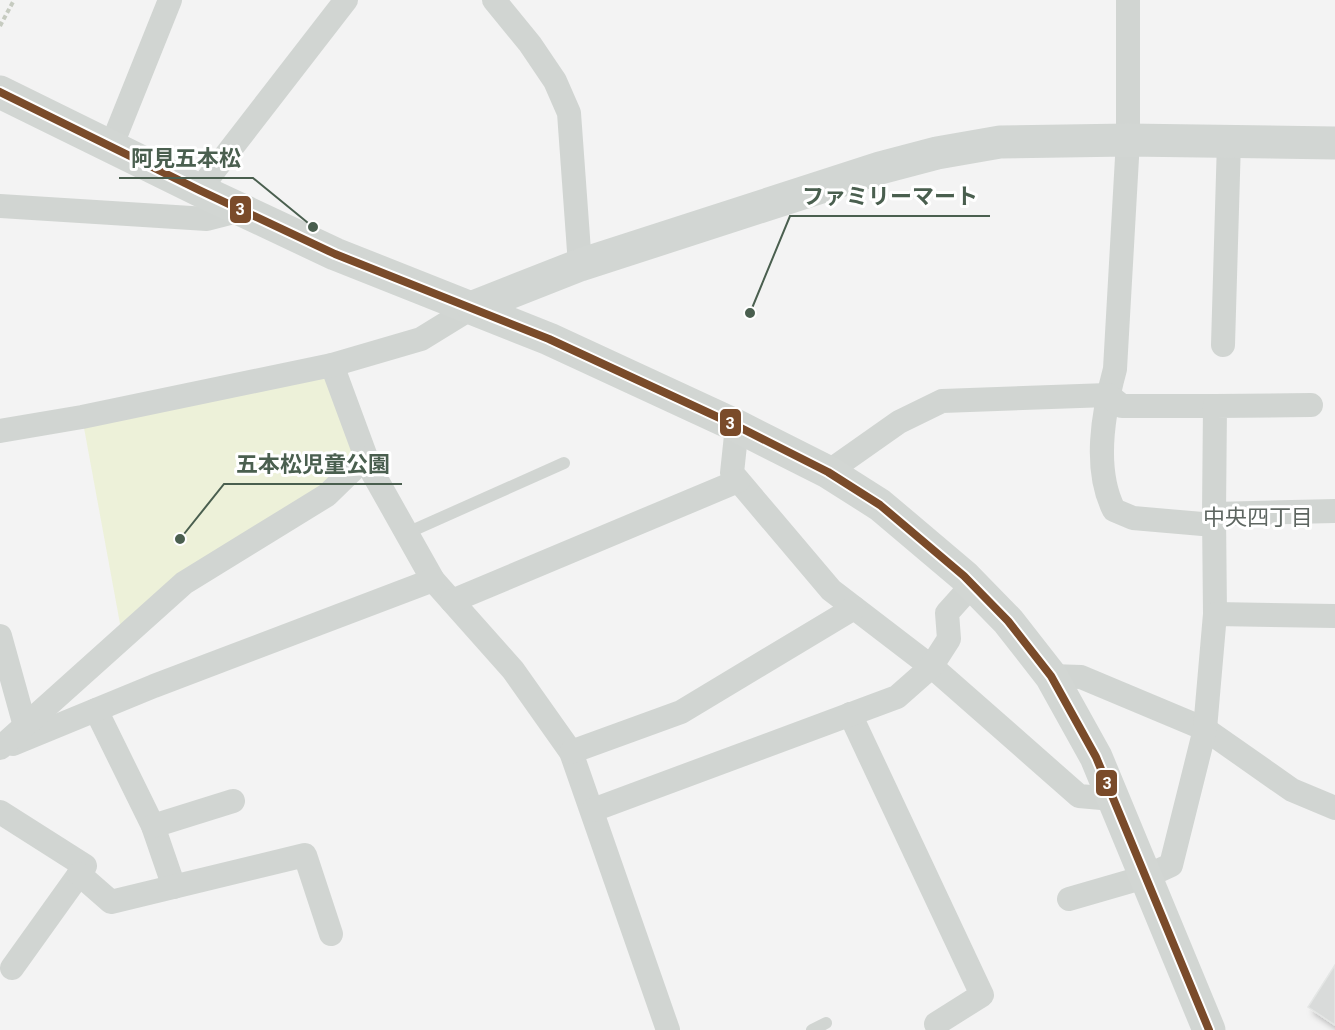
<svg xmlns="http://www.w3.org/2000/svg" width="1335" height="1030" font-family="Roboto,'Noto Sans JP',sans-serif">
	<style>
		.green { fill: #edf1d9 }
		.building { fill: #d9dbda; stroke: #e4e6e5; stroke-width: 1.5; filter: url(#shadow) }
		.lines { fill: none; stroke-linecap: round; stroke-linejoin: round }
		.path { stroke: #c6cbc0; stroke-width: 4; stroke-dasharray: 4.5 3; stroke-linecap: butt }
		.lane { stroke: #d1d5d2; stroke-width: 12 }
		.street { stroke: #d1d5d2; stroke-width: 24 }
		.secondary { stroke: #d2d6d3; stroke-width: 33 }
		.bus-1-casing { stroke: #fff; stroke-width: 12 }
		.bus-1 { stroke: #7a4b2a; stroke-width: 8 }
		.labels { text-anchor: middle; stroke-width: 6; stroke-linejoin: round; paint-order: stroke }
		.neighbourhood-label { font-size: 22px; fill: #5e6661; stroke: #fff }
		.leader { fill: none; stroke: #4a5f4f; stroke-width: 2 }
		.callout-dot { fill: #4a5f4f; stroke: #fff; stroke-width: 2 }
		.callout-label { font-size: 22px; text-anchor: middle; font-weight: bold; fill: #4a5f4f; stroke: #fff; stroke-width: 6; stroke-linejoin: round; paint-order: stroke }
		.line-badge { stroke: #fff; stroke-width: 2 }
		.badge-label { font-size: 16px; text-anchor: middle; font-weight: bold; fill: #fff }
	</style>
	<defs>
		<filter id="shadow"><feDropShadow dx="5.5" dy="5.5" stdDeviation="3" flood-color="#0004"/></filter>
	</defs>
	<rect width="100%" height="100%" fill="#f3f3f3"/>
	<polygon class="green" points="332,365 365,458 123,640 82,417"/>
	<polygon class="building" points="1335,965 1335,1025 1308,1007"/>
	<g class="lines">
		<polyline class="path" points="0,26 14,0"/>
		<g class="lane">
			<polyline points="407,533 564,463"/>
			<polyline points="812,1030 826,1023"/>
		</g>
		<g class="street">
			<polyline points="494,0 530,44 555,81 569,113 580,265"/>
			<path d="M1128,0V140L1115,369C1103,413 1093,469 1114,510L1133,518L1214,525"/>
			<polyline points="111,147 170,0"/>
			<polyline points="199,190 346,0"/>
			<polyline points="0,206 207,219 242,210"/>
			<polyline points="1223,345 1229,141"/>
			<polyline points="332,365 370,468 433,580 513,670 571,752 668,1030"/>
			<polyline points="737,426 732,473 831,590 938,672 1079,796 1113,799"/>
			<polyline points="0,431 82,417 332,365 421,339 473,307"/>
			<polyline points="828,472 899,422 942,401 1108,395 1122,406 1215,406"/>
			<polyline points="1214,514 1215,406 1311,405"/>
			<polyline points="452,601 738,481"/>
			<polyline points="1215,614 1214,514 1335,511"/>
			<polyline points="0,636 25,726"/>
			<polyline points="1051,676 1081,677 1205,729 1292,790 1335,808"/>
			<polyline points="96,710 153,826 174,887"/>
			<polyline points="850,714 982,995 936,1024"/>
			<polyline points="13,744 154,686 433,580"/>
			<polyline points="0,748 184,583 327,495 365,458"/>
			<polyline points="571,752 681,712 854,608"/>
			<polyline points="593,810 897,697 931,667 949,639 947,613 973,584"/>
			<polyline points="0,812 85,866 12,968"/>
			<polyline points="153,826 233,801"/>
			<polyline points="79,874 111,902 305,855 331,934"/>
			<polyline points="1069,899 1145,877 1171,865 1205,729 1215,614 1335,616"/>
		</g>
		<g class="secondary">
			<polyline points="0,92 199,190 335,254 549,339 737,426 828,472 880,505 964,576 1008,621 1051,676 1096,757 1209,1030"/>
			<polyline points="473,307 580,265 880,168 937,153 1000,142 1128,140 1335,143"/>
		</g>
		<defs>
			<polyline id="bus-1" points="0,92 199,190 335,254 549,339 737,426 828,472 880,505 964,576 1008,621 1051,676 1096,757 1209,1030"/>
		</defs>
		<use href="#bus-1" class="bus-1-casing"/>
		<use href="#bus-1" class="bus-1"/>
	</g>
	<g class="labels">
		<g class="neighbourhood-label">
			<text x="1258" y="525">中央四丁目</text>
		</g>
	</g>
	<path class="leader" d="M313 227L253 178H119M750 313L790 216H990M180 539L224 484H402"/>
	<g class="callout-dot">
		<circle cx="313" cy="227" r="6"/>
		<circle cx="750" cy="313" r="6"/>
		<circle cx="180" cy="539" r="6"/>
	</g>
	<g class="callout-label">
		<text x="186" y="166">阿見五本松</text>
		<text x="890" y="204">ファミリーマート</text>
		<text x="313" y="472">五本松児童公園</text>
	</g>
	<g class="line-badge">
		<rect x="229" y="195" width="23" height="29" rx="6" fill="#7a4b2a"/>
		<rect x="719" y="408" width="23" height="29" rx="6" fill="#7a4b2a"/>
		<rect x="1095" y="769" width="23" height="28" rx="6" fill="#7a4b2a"/>
	</g>
	<g class="badge-label">
		<text x="240" y="215">3</text>
		<text x="730" y="429">3</text>
		<text x="1107" y="789">3</text>
	</g>
</svg>
